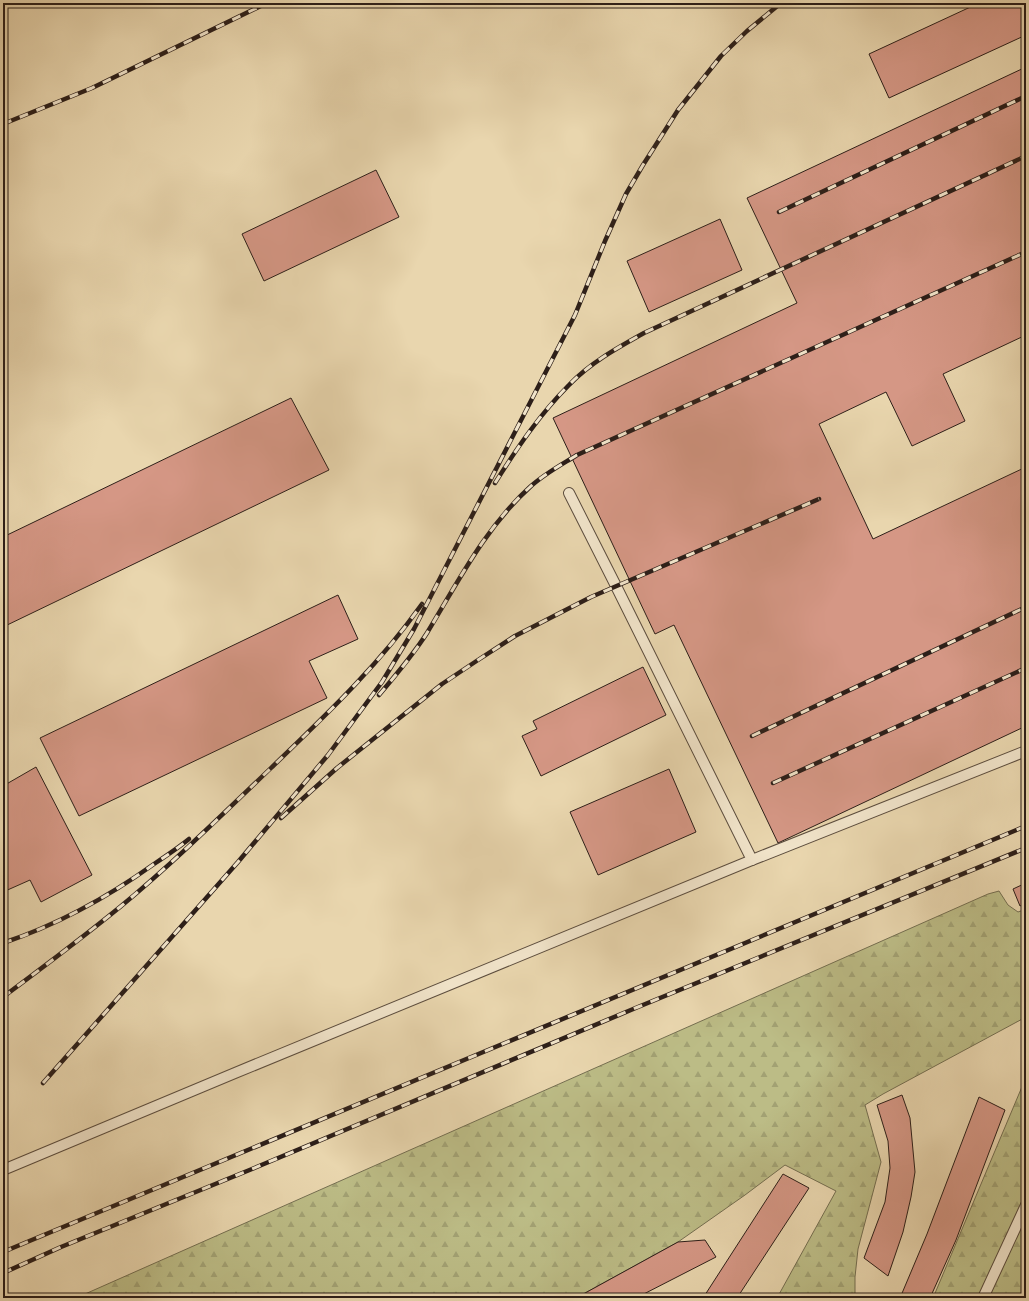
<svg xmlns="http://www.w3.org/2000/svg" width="1029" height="1301" font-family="'Old Standard TT',serif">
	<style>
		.forest { fill: url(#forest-firs); stroke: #746e50 }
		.building { fill: #d59785; stroke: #2d1f19 }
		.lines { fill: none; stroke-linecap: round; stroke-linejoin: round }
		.service-casing { stroke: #5c4d3e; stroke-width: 12 }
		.service { stroke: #f1e4ca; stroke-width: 10 }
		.rail-casing { stroke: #2d1f19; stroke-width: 4.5 }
		.rail { stroke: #f1e4ca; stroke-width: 3; stroke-dasharray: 9; stroke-linecap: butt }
	</style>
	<defs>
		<pattern id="forest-firs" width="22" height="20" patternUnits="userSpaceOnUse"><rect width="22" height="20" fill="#bcbc86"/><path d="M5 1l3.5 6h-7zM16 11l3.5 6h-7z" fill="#a2a173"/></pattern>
	</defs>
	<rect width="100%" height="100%" fill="#e9d6ae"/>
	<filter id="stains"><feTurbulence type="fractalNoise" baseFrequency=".005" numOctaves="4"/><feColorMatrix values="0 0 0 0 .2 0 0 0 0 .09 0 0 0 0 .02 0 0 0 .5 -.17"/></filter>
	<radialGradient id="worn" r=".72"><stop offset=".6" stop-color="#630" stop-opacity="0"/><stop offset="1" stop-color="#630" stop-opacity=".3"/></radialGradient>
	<g class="forest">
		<polygon points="999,891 1008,905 1018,912 1026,909 1026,1017 883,1094 865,1105 881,1162 858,1249 855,1277 855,1298 777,1298 836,1191 785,1165 745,1195 678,1242 576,1298 76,1298 988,894"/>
		<polygon points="1026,1079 1026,1298 933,1298 1024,1082"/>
	</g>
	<g class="building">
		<polygon points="979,3 1026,3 1026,35 889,98 869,54"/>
		<polygon points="1026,67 1026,335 943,374 965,421 912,446 886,392 819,424 873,539 1026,467 1026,726 778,843 674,625 655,634 553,418 797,303 747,198"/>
		<polygon points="376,170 399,217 264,281 242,234"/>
		<polygon points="720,219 742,270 649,312 627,261"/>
		<polygon points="291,398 329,470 3,627 3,537"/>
		<polygon points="338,595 358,639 309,661 327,698 79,816 40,738"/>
		<polygon points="643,667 666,715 541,776 522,736 537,729 533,721"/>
		<polygon points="36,767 92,875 41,902 30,880 3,892 3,786"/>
		<polygon points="669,769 696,832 598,875 570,812"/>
		<polygon points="1026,883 1026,903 1020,906 1013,889"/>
		<polygon points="902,1095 910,1118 915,1172 911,1197 903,1232 888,1276 864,1258 885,1202 890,1168 888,1141 877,1105"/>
		<polygon points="979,1097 1005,1110 956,1240 930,1298 900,1298 927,1234"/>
		<polygon points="783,1174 809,1188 737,1298 703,1298"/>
		<polygon points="705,1240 716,1257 636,1298 576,1298 678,1242"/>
	</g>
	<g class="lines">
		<defs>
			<g id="service">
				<polyline points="569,493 616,586 752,860"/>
				<polyline points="3,1170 235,1073 752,860 1026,751"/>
				<polyline points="983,1298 1026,1205"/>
			</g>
		</defs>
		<use href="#service" class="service-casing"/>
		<use href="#service" class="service"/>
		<defs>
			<g id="rail">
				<polyline points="3,124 92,88 267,3"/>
				<polyline points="779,212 1026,96"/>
				<path d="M495,483C517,448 540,414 569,385C590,363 617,348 644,333L1026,156"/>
				<path d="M379,695C396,675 413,655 427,633C458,582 485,528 530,487C544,474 561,465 577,455L1026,252"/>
				<polyline points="752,736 1026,607"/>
				<polyline points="773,783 1026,668"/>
				<polyline points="281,818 337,768 442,684 478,660 515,636 591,597 819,499"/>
				<path d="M3,943C57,925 108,897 154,864C166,856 178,848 189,839"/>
				<path d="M3,997C42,968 82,938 120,907C173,863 222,815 271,768C326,715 378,666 422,604"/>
				<polyline points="43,1083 238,862 328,755 382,682 414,629 575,315 605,241 626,194 643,165 678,110 721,56 747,31 781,3"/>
				<polyline points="3,1252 1026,826"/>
				<polyline points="3,1273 61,1247 252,1169 638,1007 1026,848"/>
			</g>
		</defs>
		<use href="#rail" class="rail-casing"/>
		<use href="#rail" class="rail"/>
	</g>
	<rect width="1029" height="1301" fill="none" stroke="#e9d6ae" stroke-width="16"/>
	<rect x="4" y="4" width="1021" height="1293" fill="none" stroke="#2d1f19" stroke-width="2"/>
	<rect x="8" y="8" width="1013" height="1285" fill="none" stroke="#2d1f19"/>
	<rect width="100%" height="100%" filter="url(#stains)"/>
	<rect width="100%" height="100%" fill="url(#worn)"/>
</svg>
